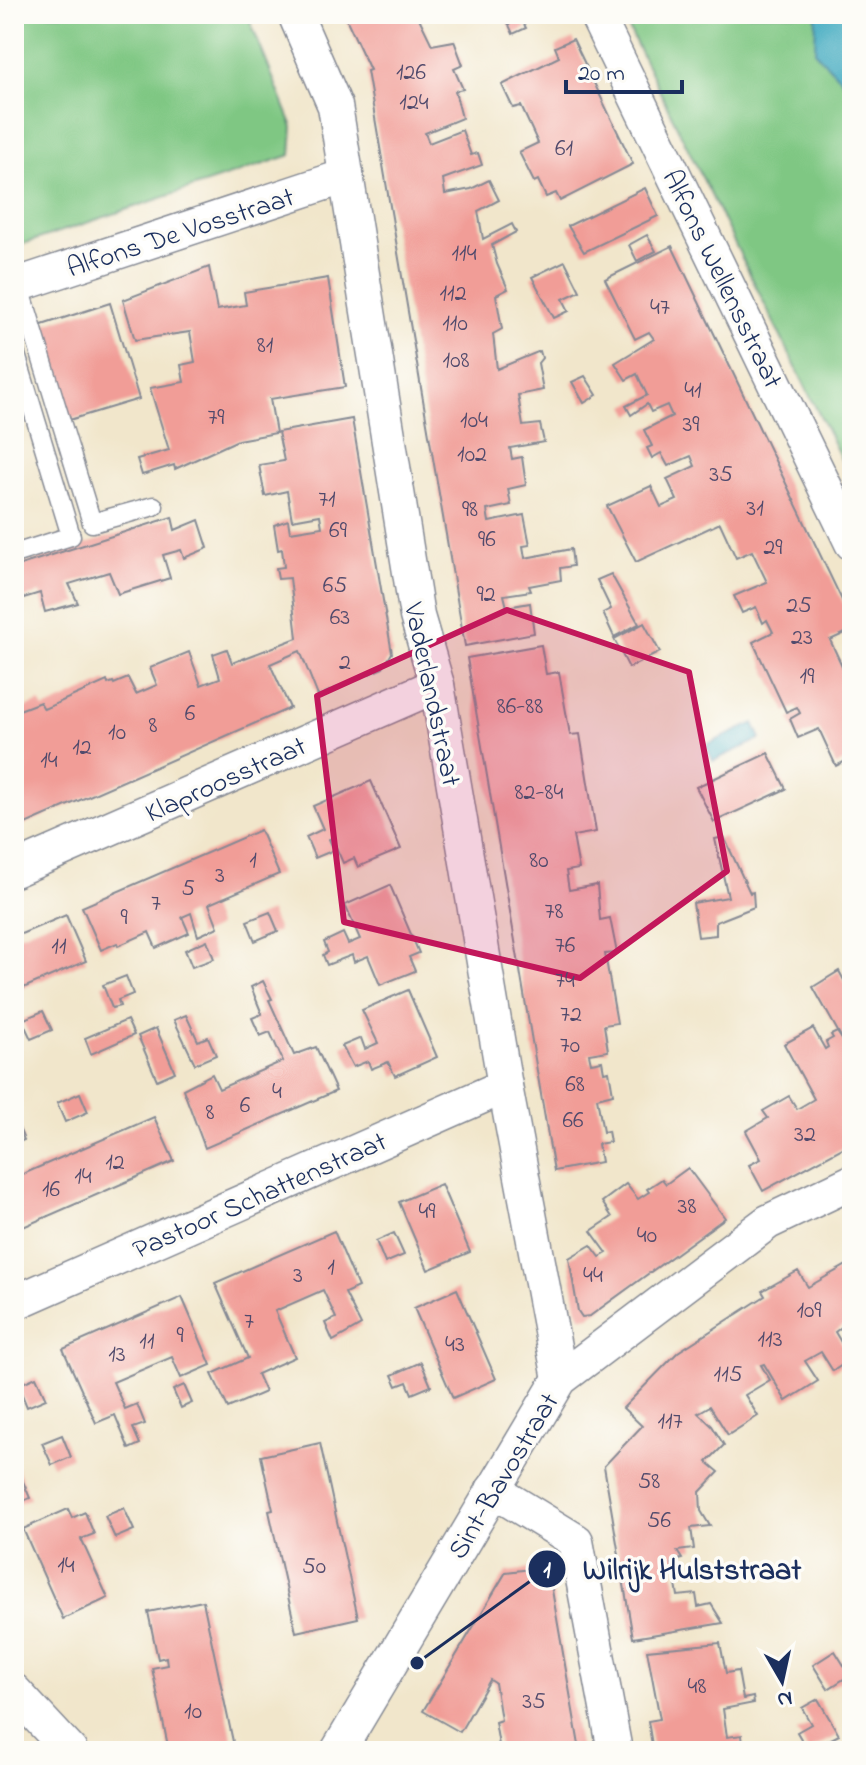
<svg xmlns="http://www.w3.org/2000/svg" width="866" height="1765" font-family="'Indie Flower',sans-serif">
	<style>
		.green { fill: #7fc783; stroke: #4d7b70; stroke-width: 2 }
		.water { fill: #42abc1; stroke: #2e6d90; stroke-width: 2 }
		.building { fill: #f19d97 }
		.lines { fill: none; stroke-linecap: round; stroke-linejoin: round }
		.service-casing { stroke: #868a94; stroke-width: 21 }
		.minor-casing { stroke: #868a94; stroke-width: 37 }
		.service { stroke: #fff; stroke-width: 18 }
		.minor { stroke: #fff; stroke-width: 34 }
		.marked { fill: #c2185b; fill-opacity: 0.2; stroke: #c2185b; stroke-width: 6; stroke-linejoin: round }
		.labels { text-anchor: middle; stroke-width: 7; stroke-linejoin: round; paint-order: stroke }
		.number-label { font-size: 24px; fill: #504a6c }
		.street-label { font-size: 28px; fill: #1b2f5e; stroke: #fdfcf7 }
		.leader { fill: none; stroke: #1b2f5e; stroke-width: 3 }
		.callout-dot { fill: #1b2f5e; stroke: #fdfcf7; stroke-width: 3 }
		.mark-label { font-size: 24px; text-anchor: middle; font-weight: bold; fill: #fff }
		.callout-label { font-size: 30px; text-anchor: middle; font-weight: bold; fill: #1b2f5e; stroke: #fdfcf7; stroke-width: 7; stroke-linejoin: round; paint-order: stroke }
	</style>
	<rect width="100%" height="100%" fill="#fdfcf7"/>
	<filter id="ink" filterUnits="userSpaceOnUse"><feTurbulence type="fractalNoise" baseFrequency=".0125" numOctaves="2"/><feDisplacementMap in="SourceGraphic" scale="16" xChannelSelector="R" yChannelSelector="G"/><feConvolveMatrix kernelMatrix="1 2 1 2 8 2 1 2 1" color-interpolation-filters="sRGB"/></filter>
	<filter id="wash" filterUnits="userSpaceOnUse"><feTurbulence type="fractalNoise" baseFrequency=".006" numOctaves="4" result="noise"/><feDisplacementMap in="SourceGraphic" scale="32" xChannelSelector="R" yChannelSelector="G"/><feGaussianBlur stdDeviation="1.8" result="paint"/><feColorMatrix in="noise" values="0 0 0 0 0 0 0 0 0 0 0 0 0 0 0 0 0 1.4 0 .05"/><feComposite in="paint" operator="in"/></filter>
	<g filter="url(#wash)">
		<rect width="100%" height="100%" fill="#f1e6cb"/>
		<g class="green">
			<polygon points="14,14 247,14 293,127 291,155 14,247"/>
			<polygon points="649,14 852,14 852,481 627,25"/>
		</g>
		<g class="water">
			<polygon points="816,14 852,14 852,91 815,52"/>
			<polygon points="754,723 761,739 713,761 706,745"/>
		</g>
		<g id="blocks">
			<g class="building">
				<polygon points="344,14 417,14 432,45 454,41 463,65 454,69 463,89 455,91 462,118 425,133 429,143 462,130 471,155 478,153 482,165 443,179 445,194 471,189 489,180 499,200 478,211 483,239 512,224 516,232 492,245 497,264 508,289 496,295 502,329 493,334 497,369 540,351 542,358 538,363 543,390 518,395 523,426 540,424 544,442 510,448 512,459 522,457 526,485 508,489 511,505 487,510 489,522 524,515 530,545 523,546 525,558 571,549 573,566 560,568 561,580 529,586 531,591 504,595 507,607 530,603 534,633 465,646 367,71 370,70"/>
				<polygon points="485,14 503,14 488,21"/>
				<polygon points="504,14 519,14 526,28 513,34"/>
				<polygon points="573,39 633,164 560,201 556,193 546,197 538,180 534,182 519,152 538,143 521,106 513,108 502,85 559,57 555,47"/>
				<polygon points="645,188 658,216 584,252 568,226"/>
				<polygon points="647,235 656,251 637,261 629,245"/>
				<polygon points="672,246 852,621 852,630 830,640 849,681 852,679 852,758 836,766 819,729 798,738 790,719 800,713 797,707 786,712 753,642 773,632 767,620 763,623 756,607 742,613 734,596 767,582 752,551 736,558 720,523 636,562 607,506 651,486 661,507 677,500 667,479 695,466 691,456 668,466 661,453 652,458 647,448 652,446 644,430 672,416 667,405 651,412 647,404 631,415 626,406 647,395 637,374 626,380 615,363 654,339 649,332 635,339 605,279"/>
				<polygon points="565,261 580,291 563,299 569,311 554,318 532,277"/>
				<polygon points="209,267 217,310 246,305 244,292 328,278 345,387 270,399 276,433 238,440 175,469 174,465 142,475 137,459 169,450 150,388 184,382 181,365 195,362 190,332 135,340 123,300"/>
				<polygon points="110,303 139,399 66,421 39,326"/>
				<polygon points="585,376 597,395 584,403 572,382"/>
				<polygon points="352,419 392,653 383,668 318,696 300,651 293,654 270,664 290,708 14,829 14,712 40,702 44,709 107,681 108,684 113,682 114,684 128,678 136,694 157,685 150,668 189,652 201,685 220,678 213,654 227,649 232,663 297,638 290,578 278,579 276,568 284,567 282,549 278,550 274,525 288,520 290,532 322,527 320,515 292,520 287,491 265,496 259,465 284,461 278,432"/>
				<polygon points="172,517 175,530 199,520 208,548 184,558 181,550 163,555 170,578 118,594 109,572 69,584 78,603 45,612 40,593 14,601 14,567"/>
				<polygon points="611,574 639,624 614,637 603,613 611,609 597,580"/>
				<polygon points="644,623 660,652 629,668 614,639"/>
				<polygon points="541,645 546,674 559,672 570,735 580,734 596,832 573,836 579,869 566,871 569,890 597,885 600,920 610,918 617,953 605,954 617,1023 604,1025 608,1051 589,1054 591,1063 602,1061 604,1072 609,1071 613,1094 597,1098 603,1132 608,1131 610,1142 598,1144 601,1162 554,1171 467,658"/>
				<polygon points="768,753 786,789 714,822 696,787"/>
				<polygon points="371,781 401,849 358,867 354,858 343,863 332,838 329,839 334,850 315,858 306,837 323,829 313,806"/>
				<polygon points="260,830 279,874 209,904 218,927 198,936 191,913 182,917 189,933 156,948 149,932 118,946 117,943 101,950 82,907"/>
				<polygon points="724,837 750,893 753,892 754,907 716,922 716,935 698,937 693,903 728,897 715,839"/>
				<polygon points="390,885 419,953 409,957 415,971 380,985 368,956 354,962 352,955 327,965 323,955 328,952 324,942 343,933 348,944 360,939 345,905"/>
				<polygon points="270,912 278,931 255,941 247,921"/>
				<polygon points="66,915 86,961 14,992 14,937"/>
				<polygon points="207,940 214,959 192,967 185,950"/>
				<polygon points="839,971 846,984 852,981 852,1143 763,1191 749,1165 761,1159 746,1131 768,1118 763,1111 789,1096 797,1109 814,1099 784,1044 813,1028 825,1049 828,1047 826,1042 833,1038 831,1035 837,1032 845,1044 813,987"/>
				<polygon points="126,976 133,994 118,1000 120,1006 112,1008 103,985"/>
				<polygon points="263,981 272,999 269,1000 294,1055 316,1047 336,1091 205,1148 183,1089 212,1074 219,1089 283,1061 270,1032 260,1036 252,1018 262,1014 251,987"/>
				<polygon points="408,990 437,1057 395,1076 388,1062 371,1069 368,1061 353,1067 342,1046 361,1038 365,1049 378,1043 362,1010"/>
				<polygon points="43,1011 52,1030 31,1039 22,1020"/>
				<polygon points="186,1015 198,1041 208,1037 216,1055 195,1064 174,1020"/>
				<polygon points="127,1020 134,1035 91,1054 85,1038"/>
				<polygon points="156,1028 175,1072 157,1080 138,1036"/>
				<polygon points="80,1093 88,1112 65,1122 57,1103"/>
				<polygon points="14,1116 24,1140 14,1144"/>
				<polygon points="154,1117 174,1161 14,1231 14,1178"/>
				<polygon points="688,1168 725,1218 590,1316 582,1317 578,1311 569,1258 591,1245 600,1257 607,1253 591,1231 612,1217 602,1202 626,1184 638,1199 649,1192 647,1189 662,1179 666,1184"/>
				<polygon points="441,1184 470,1252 428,1270 399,1202"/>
				<polygon points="334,1231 358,1287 345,1293 361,1325 333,1341 325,1323 336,1318 323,1290 275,1311 295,1357 257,1374 265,1392 228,1408 212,1374 248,1358 215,1283"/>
				<polygon points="394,1233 404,1255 385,1263 376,1241"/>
				<polygon points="852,1262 852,1330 847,1323 835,1332 851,1359 833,1371 821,1352 805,1361 818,1381 786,1401 764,1364 761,1365 770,1380 745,1395 758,1416 728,1435 710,1406 698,1413 712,1426 724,1445 707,1462 719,1472 700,1492 701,1511 710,1526 691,1528 694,1549 677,1551 682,1559 672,1562 678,1596 696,1594 698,1607 711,1604 723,1623 633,1638 604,1466 642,1426 623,1408 678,1352 765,1296 762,1291 798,1271 808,1287"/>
				<polygon points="457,1289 496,1379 453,1398 414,1308"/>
				<polygon points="182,1297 211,1365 181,1378 172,1357 113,1382 125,1409 137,1404 145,1424 133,1428 140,1444 129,1449 115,1415 96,1423 63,1349"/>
				<polygon points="421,1362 431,1386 412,1394 407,1382 397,1386 392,1375"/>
				<polygon points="36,1377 46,1399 27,1407 18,1385"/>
				<polygon points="184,1385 192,1403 181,1408 173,1390"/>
				<polygon points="62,1435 71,1457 52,1465 42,1443"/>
				<polygon points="320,1443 358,1618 296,1632 269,1511 273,1510 261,1456"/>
				<polygon points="14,1460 30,1498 14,1505"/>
				<polygon points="124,1508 134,1530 115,1538 105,1516"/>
				<polygon points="68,1509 72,1518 85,1512 94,1534 81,1539 108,1598 63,1619 23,1529"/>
				<polygon points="548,1567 580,1751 500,1751 495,1722 501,1720 495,1683 490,1680 460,1732 423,1711 506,1572"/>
				<polygon points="203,1601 235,1751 169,1751 152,1668 167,1665 166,1657 158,1659 148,1612"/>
				<polygon points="720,1643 726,1673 738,1671 743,1699 753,1697 754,1703 723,1709 727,1737 742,1735 744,1751 653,1751 648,1721 660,1719 647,1650"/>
				<polygon points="835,1651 850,1675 828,1689 813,1665"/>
				<polygon points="818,1699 839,1735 808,1751 797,1732 811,1724 802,1708"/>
			</g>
		</g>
	</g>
	<g filter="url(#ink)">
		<use href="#blocks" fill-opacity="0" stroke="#868a94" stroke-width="2"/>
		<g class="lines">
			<defs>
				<g id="service">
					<polyline points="19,284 92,523 154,506"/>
					<polyline points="14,348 71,536 14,554"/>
				</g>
				<g id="minor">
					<polyline points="295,14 335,106 417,616 437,685 505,1086 560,1379"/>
					<polyline points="596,14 852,543"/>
					<polyline points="14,286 346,176"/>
					<polyline points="14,870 437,685"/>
					<polyline points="14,1303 505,1086"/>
					<polyline points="493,1490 576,1541 615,1751"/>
					<polyline points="14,1691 70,1751"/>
					<polyline points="338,1751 560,1379 768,1222 852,1182"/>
				</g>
			</defs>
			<use href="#service" class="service-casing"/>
			<use href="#minor" class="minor-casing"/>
			<use href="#service" class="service"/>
			<use href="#minor" class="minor"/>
		</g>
	</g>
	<path class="marked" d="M507,610L689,672L727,871L580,978L344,922L317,696Z"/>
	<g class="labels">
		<g class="number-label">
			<text x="411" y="79">126</text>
			<text x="414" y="109">124</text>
			<text x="564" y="155">61</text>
			<text x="464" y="260">114</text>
			<text x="453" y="300">112</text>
			<text x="660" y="314">47</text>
			<text x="455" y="330">110</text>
			<text x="265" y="352">81</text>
			<text x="456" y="367">108</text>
			<text x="693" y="397">41</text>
			<text x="216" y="424">79</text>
			<text x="474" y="427">104</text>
			<text x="691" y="431">39</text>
			<text x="472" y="461">102</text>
			<text x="721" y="481">35</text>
			<text x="327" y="506">71</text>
			<text x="755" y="515">31</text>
			<text x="470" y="516">98</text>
			<text x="338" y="537">69</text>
			<text x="487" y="546">96</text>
			<text x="773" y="554">29</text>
			<text x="335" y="592">65</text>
			<text x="486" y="601">92</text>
			<text x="799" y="612">25</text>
			<text x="340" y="624">63</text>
			<text x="802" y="644">23</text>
			<text x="345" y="669">2</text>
			<text x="807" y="683">19</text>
			<text x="520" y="713">86-88</text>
			<text x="190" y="720">6</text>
			<text x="153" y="732">8</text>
			<text x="117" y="739">10</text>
			<text x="82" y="754">12</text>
			<text x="49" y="767">14</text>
			<text x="539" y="799">82-84</text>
			<text x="253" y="867">1</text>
			<text x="539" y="867">80</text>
			<text x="220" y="882">3</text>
			<text x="188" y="895">5</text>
			<text x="156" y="910">7</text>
			<text x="554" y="918">78</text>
			<text x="124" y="924">9</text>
			<text x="565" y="952">76</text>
			<text x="59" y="953">11</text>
			<text x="565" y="987">74</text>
			<text x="571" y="1021">72</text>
			<text x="570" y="1052">70</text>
			<text x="575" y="1091">68</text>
			<text x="277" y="1098">4</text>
			<text x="245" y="1112">6</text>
			<text x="210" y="1119">8</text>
			<text x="573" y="1127">66</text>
			<text x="805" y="1141">32</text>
			<text x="115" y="1169">12</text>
			<text x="83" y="1183">14</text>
			<text x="51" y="1196">16</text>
			<text x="687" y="1213">38</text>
			<text x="427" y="1218">49</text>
			<text x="647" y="1242">40</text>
			<text x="331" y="1274">1</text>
			<text x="298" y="1282">3</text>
			<text x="593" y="1282">44</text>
			<text x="809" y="1317">109</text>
			<text x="249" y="1328">7</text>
			<text x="180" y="1342">9</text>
			<text x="770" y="1346">113</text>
			<text x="147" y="1348">11</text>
			<text x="455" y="1351">43</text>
			<text x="117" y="1361">13</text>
			<text x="728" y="1381">115</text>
			<text x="670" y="1428">117</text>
			<text x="649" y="1488">58</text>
			<text x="659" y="1527">56</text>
			<text x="66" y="1572">14</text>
			<text x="314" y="1573">50</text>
			<text x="697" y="1693">48</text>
			<text x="534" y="1708">35</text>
			<text x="193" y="1718">10</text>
		</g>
		<g class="street-label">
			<text transform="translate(180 231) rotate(-18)" y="10">Alfons De Vosstraat</text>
			<text transform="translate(724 278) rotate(64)" y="10">Alfons Wellensstraat</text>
			<text transform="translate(434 694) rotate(78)" y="10">Vaderlandstraat</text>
			<text transform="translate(225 778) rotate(-24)" y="10">Klaproosstraat</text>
			<text transform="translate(259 1194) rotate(-24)" y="10">Pastoor Schattenstraat</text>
			<text transform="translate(502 1475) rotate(-59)" y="10">Sint-Bavostraat</text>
		</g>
	</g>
	<path class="leader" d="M417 1663L547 1569"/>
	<g class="callout-dot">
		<circle cx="417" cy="1663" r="8"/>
		<circle cx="547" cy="1569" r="20"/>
	</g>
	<g class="mark-label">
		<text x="547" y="1577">1</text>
	</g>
	<g class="callout-label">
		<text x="692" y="1579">Wilrijk Hulststraat</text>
	</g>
	<rect width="866" height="1765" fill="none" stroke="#fdfcf7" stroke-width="48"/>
	<g transform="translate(782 1681) rotate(171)" stroke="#fdfcf7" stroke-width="6" paint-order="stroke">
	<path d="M0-6L14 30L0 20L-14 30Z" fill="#1b2f5e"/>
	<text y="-12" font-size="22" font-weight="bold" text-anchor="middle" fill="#1b2f5e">N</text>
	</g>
	<path d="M566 80v12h116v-12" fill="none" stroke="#1b2f5e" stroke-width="4"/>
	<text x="578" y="80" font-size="24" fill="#1b2f5e" stroke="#fdfcf7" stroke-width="6" paint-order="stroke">20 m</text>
</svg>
